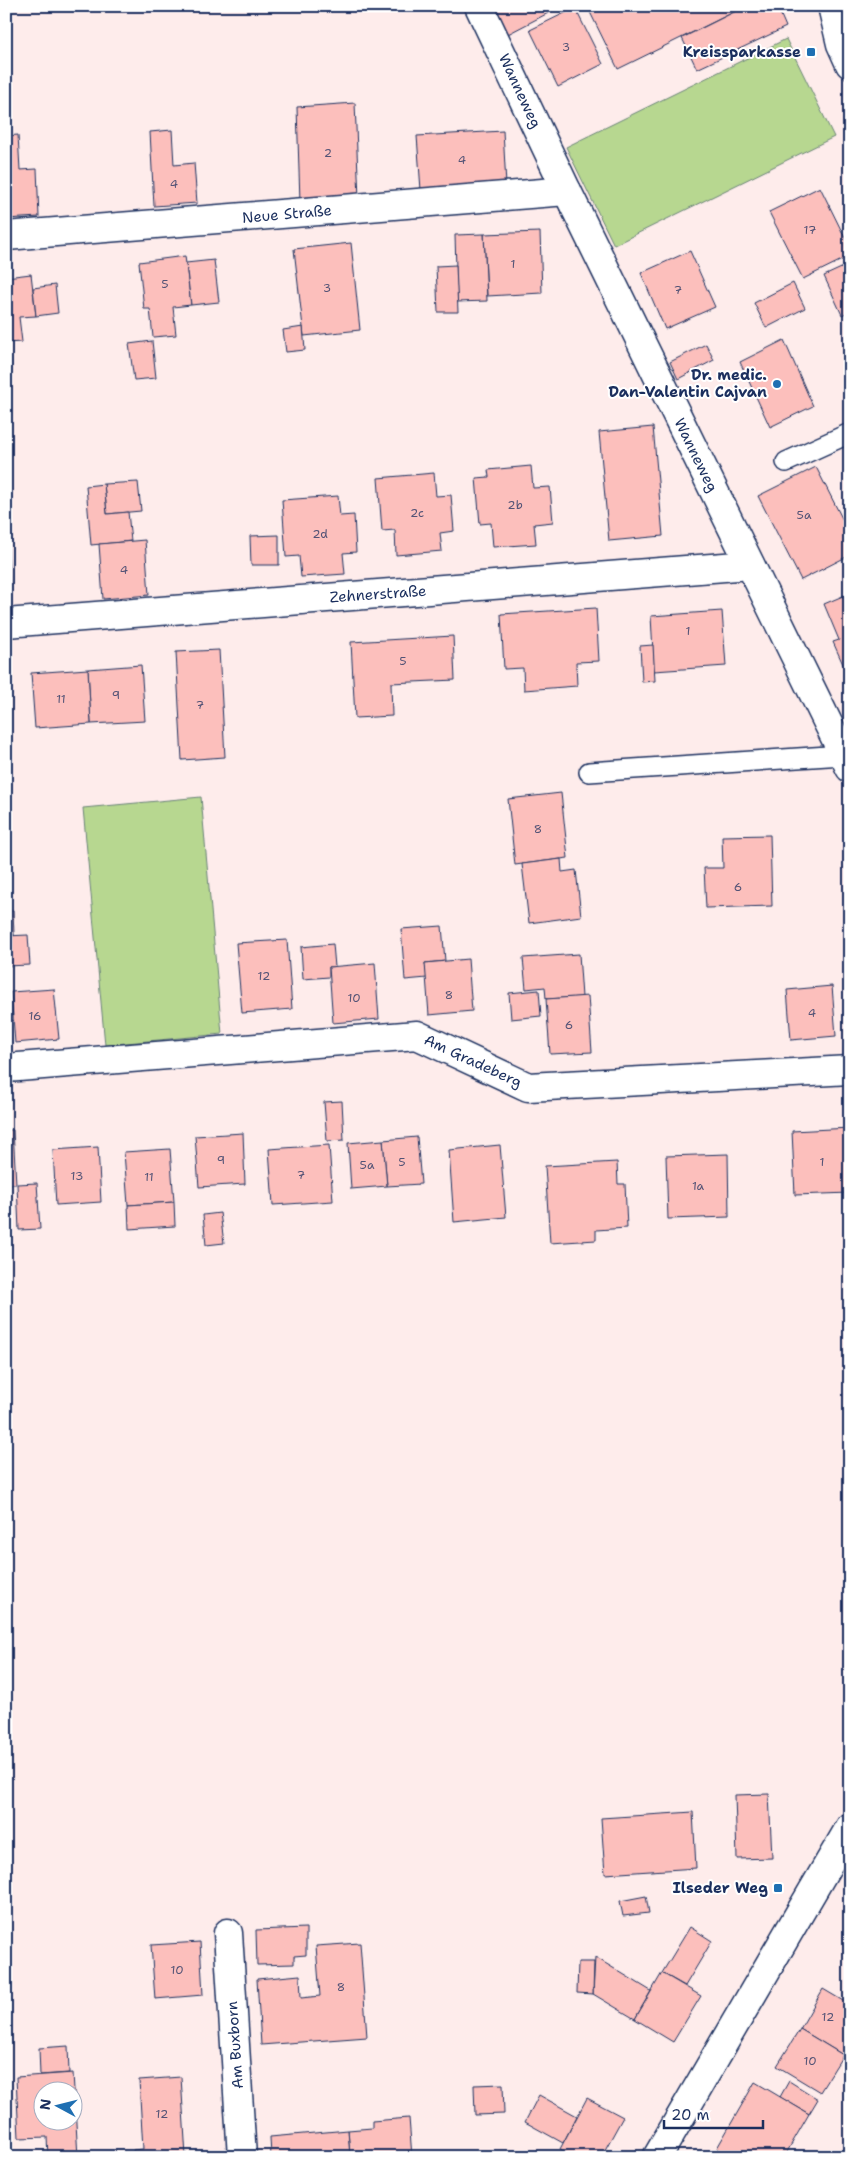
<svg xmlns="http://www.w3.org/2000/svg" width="856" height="2163" font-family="'Shantell Sans',sans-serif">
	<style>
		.green { fill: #b7d790; stroke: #698377 }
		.building { fill: #fcbfbc; stroke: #1b2f5e; fill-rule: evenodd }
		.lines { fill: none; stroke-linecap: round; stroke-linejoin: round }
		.lane-casing { stroke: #1b2f5e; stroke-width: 22 }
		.street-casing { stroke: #1b2f5e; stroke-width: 31 }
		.secondary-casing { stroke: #1b2f5e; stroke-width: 31 }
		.lane { stroke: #fff; stroke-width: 19 }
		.street { stroke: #fff; stroke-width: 28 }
		.secondary { stroke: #fff; stroke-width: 28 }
		.poi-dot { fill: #1f6fb2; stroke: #fff; stroke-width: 2 }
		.labels { text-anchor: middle; stroke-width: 4; stroke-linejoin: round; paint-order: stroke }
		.number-label { font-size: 12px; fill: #535376 }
		.poi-label { font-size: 15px; font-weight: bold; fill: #1b2f5e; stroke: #fff; text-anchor: end }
		.street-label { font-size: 15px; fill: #1b2f5e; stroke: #fff }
	</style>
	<rect width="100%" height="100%" fill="#feeceb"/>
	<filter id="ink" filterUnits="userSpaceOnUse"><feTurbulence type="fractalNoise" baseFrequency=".02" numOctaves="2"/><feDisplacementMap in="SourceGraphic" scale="10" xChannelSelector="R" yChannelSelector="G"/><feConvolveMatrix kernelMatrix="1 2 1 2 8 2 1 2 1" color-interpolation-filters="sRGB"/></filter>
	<g filter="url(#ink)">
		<g class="green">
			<polygon points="786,39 834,137 614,245 566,147"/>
			<polygon points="201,797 222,1034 105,1045 83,808"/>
		</g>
		<g class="building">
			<polygon points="492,6 551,6 554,10 506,35"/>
			<polygon points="587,6 746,6 618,69"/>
			<polygon points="746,6 777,6 786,27 697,69 682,38"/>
			<polygon points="575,8 603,64 558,87 530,30"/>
			<polygon points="355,103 359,199 300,202 297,107"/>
			<polygon points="172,130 174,165 194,163 197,203 154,206 150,132"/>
			<polygon points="503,131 506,185 421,190 417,136"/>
			<polygon points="18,135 20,170 37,169 39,217 6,219 6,136"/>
			<polygon points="820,187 850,248 850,256 803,279 769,212"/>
			<polygon points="540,232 542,293 487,296 484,234"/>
			<polygon points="484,234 487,301 457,302 455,235"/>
			<polygon points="351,243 360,330 304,336 294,249"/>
			<polygon points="690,251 715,307 665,329 641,273"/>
			<polygon points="185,256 191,305 173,307 176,335 153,337 150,309 144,309 139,262"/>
			<polygon points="214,260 219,302 191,305 186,263"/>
			<polygon points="850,264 850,311 842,315 824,276"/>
			<polygon points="456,265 458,312 438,312 436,266"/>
			<polygon points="31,274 36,316 19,317 22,342 6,343 6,277"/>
			<polygon points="793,283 805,308 766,328 754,303"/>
			<polygon points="55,285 58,313 36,316 33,288"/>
			<polygon points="303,327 305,350 286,352 283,330"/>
			<polygon points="784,340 813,406 770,427 740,362"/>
			<polygon points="152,341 156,378 134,380 129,344"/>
			<polygon points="706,344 714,360 678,379 670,362"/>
			<polygon points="653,427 663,536 609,541 599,432"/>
			<polygon points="531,466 533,488 550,487 553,522 534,524 536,544 493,547 491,523 480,524 476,478 489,477 488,470"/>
			<polygon points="816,467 850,534 850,555 801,580 758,496"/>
			<polygon points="434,473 436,496 451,495 454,531 440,533 442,551 396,555 395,530 382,531 378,478"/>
			<polygon points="138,482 141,511 107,514 104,484"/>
			<polygon points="104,484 107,514 128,512 131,541 91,545 86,486"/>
			<polygon points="338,496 340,516 354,515 356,552 343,553 345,574 301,577 299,556 286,557 282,500"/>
			<polygon points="279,535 279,565 251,565 250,536"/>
			<polygon points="145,540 149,595 103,599 99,544"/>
			<polygon points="6,546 8,546 10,589 6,589"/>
			<polygon points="850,593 850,669 846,671 833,642 839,640 824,604"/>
			<polygon points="596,608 599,661 576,662 577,686 524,690 523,668 504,669 501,614"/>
			<polygon points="722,611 726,666 654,671 651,616"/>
			<polygon points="453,636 455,680 391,683 392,716 355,718 351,642"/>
			<polygon points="653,645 655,681 642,682 640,646"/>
			<polygon points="219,650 225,757 182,760 176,652"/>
			<polygon points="141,665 145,721 91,724 88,669"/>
			<polygon points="88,669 91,724 35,728 31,673"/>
			<polygon points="561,793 568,858 515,865 508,799"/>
			<polygon points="770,835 772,906 706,908 704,868 723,868 722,836"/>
			<polygon points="561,859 562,872 576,870 581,916 529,923 522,864"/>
			<polygon points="6,911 13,911 14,935 6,936"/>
			<polygon points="442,926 445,961 425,963 427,978 405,980 401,929"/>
			<polygon points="28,935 30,965 6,966 6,936"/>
			<polygon points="287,940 292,1009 242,1013 236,943"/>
			<polygon points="333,944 335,967 329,967 329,977 303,979 301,947"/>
			<polygon points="579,954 582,997 546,999 545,987 526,989 523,958"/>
			<polygon points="468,959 472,1011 429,1015 425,963"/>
			<polygon points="375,963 379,1019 333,1023 329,967"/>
			<polygon points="832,986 836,1036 791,1040 787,990"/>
			<polygon points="54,989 59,1039 15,1043 11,992"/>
			<polygon points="539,990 541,1016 511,1019 509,993"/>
			<polygon points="588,996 592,1052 550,1054 546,999"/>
			<polygon points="342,1101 344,1140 327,1141 324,1102"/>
			<polygon points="850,1128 850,1193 795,1195 792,1131"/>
			<polygon points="6,1130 13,1130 16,1184 6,1184"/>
			<polygon points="243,1133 245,1184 199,1187 195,1136"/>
			<polygon points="417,1137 421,1184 387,1186 383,1140"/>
			<polygon points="383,1140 387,1186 351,1189 348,1143"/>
			<polygon points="329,1145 333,1201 273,1205 269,1149"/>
			<polygon points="500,1145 506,1217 454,1222 449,1150"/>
			<polygon points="98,1147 101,1202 56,1205 53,1150"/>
			<polygon points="170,1149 174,1202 128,1205 124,1152"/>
			<polygon points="728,1154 729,1217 668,1219 666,1156"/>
			<polygon points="617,1162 618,1184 625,1184 627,1228 596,1230 596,1240 550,1243 545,1166"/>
			<polygon points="37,1183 40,1229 19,1230 17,1184"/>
			<polygon points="174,1202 175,1226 129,1229 128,1205"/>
			<polygon points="220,1213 224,1243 206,1245 203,1215"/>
			<polygon points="769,1794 772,1858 737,1859 735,1795"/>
			<polygon points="693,1812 696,1868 605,1874 601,1818"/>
			<polygon points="646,1896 649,1913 623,1916 620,1901"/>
			<polygon points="690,1927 712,1941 685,1986 662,1973"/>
			<polygon points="306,1928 306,1955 294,1956 294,1964 257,1965 256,1930"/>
			<polygon points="200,1942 203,1995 155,1999 151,1945"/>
			<polygon points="360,1943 367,2037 261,2045 257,1979 300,1975 301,1998 320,1996 316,1946"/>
			<polygon points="595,1957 651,1991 635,2019 593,1994"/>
			<polygon points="578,1962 594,1962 593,1994 577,1993"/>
			<polygon points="662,1973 701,1996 673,2042 635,2019"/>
			<polygon points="823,1989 850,2005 850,2043 843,2055 800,2029"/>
			<polygon points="800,2029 843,2055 820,2092 777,2066"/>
			<polygon points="68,2046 69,2073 40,2075 39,2048"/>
			<polygon points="850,2061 850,2077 843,2073"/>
			<path d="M73,2073L78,2157H48L47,2137L19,2138L16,2077ZM42,2090H72V2120H42Z"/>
			<polygon points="181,2077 186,2157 134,2157 133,2150 143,2149 139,2080"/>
			<polygon points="789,2081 818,2099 809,2114 780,2097"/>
			<polygon points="755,2082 809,2114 784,2157 731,2157 717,2148"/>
			<polygon points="503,2084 504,2114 475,2115 474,2085"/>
			<polygon points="539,2095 577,2116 563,2143 525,2122"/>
			<polygon points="587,2098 623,2117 601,2157 574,2157 560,2149"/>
			<polygon points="409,2118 412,2157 375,2157 375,2155 350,2157 348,2130 372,2128 372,2121"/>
			<polygon points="348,2130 350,2157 271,2157 270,2137"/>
		</g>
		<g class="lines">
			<defs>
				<g id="lane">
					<polyline points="786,462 850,433"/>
					<polyline points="589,772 843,755"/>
				</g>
				<g id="street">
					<polyline points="479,6 567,191 850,768"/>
					<polyline points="6,236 567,191"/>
					<polyline points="6,623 750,565"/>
					<polyline points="6,1068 417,1035 528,1087 850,1070"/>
					<polyline points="228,1933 242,2157"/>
				</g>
				<g id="secondary">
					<polyline points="832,6 841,44 850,64"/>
					<polyline points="657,2157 850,1827"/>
				</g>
			</defs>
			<use href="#lane" class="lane-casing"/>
			<use href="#street" class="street-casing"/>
			<use href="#secondary" class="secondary-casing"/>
			<use href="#lane" class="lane"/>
			<use href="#street" class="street"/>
			<use href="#secondary" class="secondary"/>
		</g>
	</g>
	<g class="poi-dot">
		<rect x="806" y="47" width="10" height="10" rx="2.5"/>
		<circle cx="777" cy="384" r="5"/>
		<rect x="773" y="1883" width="10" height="10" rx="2.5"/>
	</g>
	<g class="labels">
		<g class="number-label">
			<text x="566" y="51">3</text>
			<text x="328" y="157">2</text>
			<text x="462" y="164">4</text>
			<text x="174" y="188">4</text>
			<text x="810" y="234">17</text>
			<text x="513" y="268">1</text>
			<text x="165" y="288">5</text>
			<text x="327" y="292">3</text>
			<text x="678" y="294">7</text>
			<text x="515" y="509">2b</text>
			<text x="417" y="517">2c</text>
			<text x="804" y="519">5a</text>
			<text x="320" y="538">2d</text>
			<text x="124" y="574">4</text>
			<text x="688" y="635">1</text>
			<text x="403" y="665">5</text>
			<text x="116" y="699">9</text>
			<text x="61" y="703">11</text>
			<text x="200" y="709">7</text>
			<text x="538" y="833">8</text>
			<text x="738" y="891">6</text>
			<text x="264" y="980">12</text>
			<text x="449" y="999">8</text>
			<text x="354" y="1002">10</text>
			<text x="812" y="1017">4</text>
			<text x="35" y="1020">16</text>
			<text x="569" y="1029">6</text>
			<text x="221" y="1164">9</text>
			<text x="402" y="1166">5</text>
			<text x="822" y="1166">1</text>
			<text x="367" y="1169">5a</text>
			<text x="301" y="1179">7</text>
			<text x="77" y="1180">13</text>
			<text x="149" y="1181">11</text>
			<text x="698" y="1190">1a</text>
			<text x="177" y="1974">10</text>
			<text x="341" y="1991">8</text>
			<text x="828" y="2021">12</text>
			<text x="810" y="2065">10</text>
			<text x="162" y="2118">12</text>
		</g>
		<g class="poi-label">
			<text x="801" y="57">Kreissparkasse</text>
			<text x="767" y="380">Dr. medic.<tspan x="767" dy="17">Dan-Valentin Cajvan</tspan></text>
			<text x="768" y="1893">Ilseder Weg</text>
		</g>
		<g class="street-label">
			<text transform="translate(520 91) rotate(65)" y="5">Wanneweg</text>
			<text transform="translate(287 214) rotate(-5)" y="5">Neue Straße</text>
			<text transform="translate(696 455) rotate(64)" y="5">Wanneweg</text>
			<text transform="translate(378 594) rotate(-4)" y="5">Zehnerstraße</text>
			<text transform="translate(473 1061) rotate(25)" y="5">Am Gradeberg</text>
			<text transform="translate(235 2045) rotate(-94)" y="5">Am Buxborn</text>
		</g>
	</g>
	<rect width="856" height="2163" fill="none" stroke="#fff" stroke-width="25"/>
	<rect x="12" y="12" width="831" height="2138" fill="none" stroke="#1b2f5e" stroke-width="2" filter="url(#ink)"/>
	<g transform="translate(58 2106) rotate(277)"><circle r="24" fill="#ffffff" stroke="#a4acbf"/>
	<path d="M0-4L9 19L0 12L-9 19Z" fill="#1f6fb2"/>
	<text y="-8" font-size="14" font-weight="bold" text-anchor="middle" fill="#1b2f5e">N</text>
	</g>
	<path d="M664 2120v8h99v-8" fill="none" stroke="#1b2f5e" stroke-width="2.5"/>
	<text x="671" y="2120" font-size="15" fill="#1b2f5e" stroke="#ffffff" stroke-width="4" paint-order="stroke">20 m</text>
</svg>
